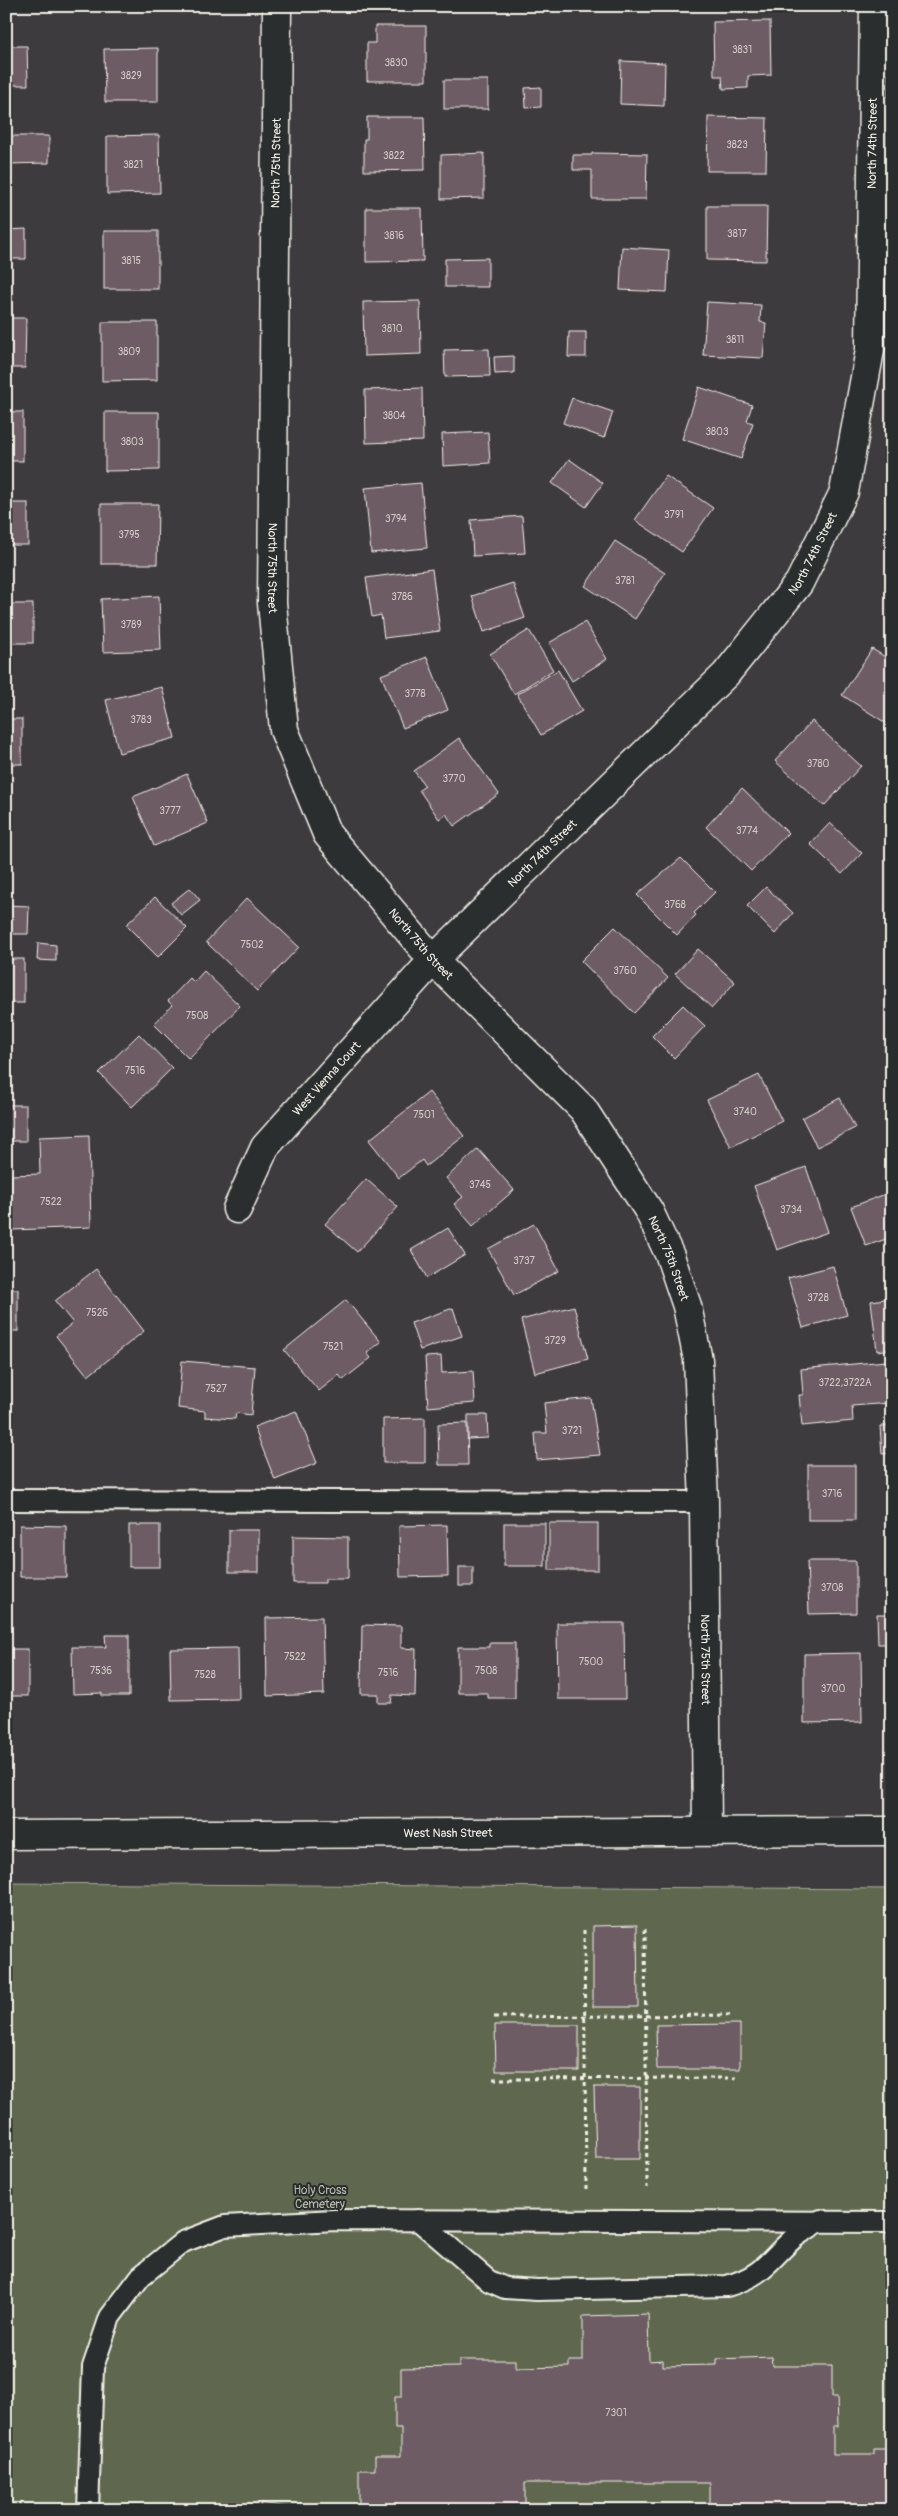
<svg xmlns="http://www.w3.org/2000/svg" width="898" height="2516" font-family="Pangolin,sans-serif">
	<style>
		.green { fill: #5e684f; stroke: #a9ac9c }
		.building { fill: #6e5c65; stroke: #f4f1e8 }
		.lines { fill: none; stroke-linecap: round; stroke-linejoin: round }
		.service-casing { stroke: #f4f1e8; stroke-width: 24 }
		.minor-casing { stroke: #f4f1e8; stroke-width: 31 }
		.tertiary-casing { stroke: #f4f1e8; stroke-width: 31 }
		.path { stroke: #f4f1e8; stroke-width: 3; stroke-dasharray: 4 4; stroke-linecap: butt }
		.service { stroke: #2a2d2e; stroke-width: 20 }
		.minor { stroke: #2a2d2e; stroke-width: 28 }
		.tertiary { stroke: #2a2d2e; stroke-width: 28 }
		.labels { text-anchor: middle; stroke-width: 4; stroke-linejoin: round; paint-order: stroke }
		.number-label { font-size: 10px; fill: #d2ccc7 }
		.street-label { font-size: 12px; fill: #f4f1e8; stroke: #2a2d2e }
		.park-label { font-size: 12px; fill: #b8baab; stroke: #2a2d2e }
	</style>
	<rect width="100%" height="100%" fill="#3e3b3e"/>
	<filter id="ink" filterUnits="userSpaceOnUse"><feTurbulence type="fractalNoise" baseFrequency=".02" numOctaves="2"/><feDisplacementMap in="SourceGraphic" scale="10" xChannelSelector="R" yChannelSelector="G"/><feConvolveMatrix kernelMatrix="1 2 1 2 8 2 1 2 1" color-interpolation-filters="sRGB"/></filter>
	<g filter="url(#ink)">
		<polygon class="green" points="6,1883 892,1889 892,2510 6,2510"/>
		<g class="building">
			<polygon points="770,21 771,75 748,76 748,88 723,89 722,76 714,76 713,22"/>
			<polygon points="375,26 426,26 426,81 367,81 367,43 375,43"/>
			<polygon points="6,46 27,46 28,85 6,85"/>
			<polygon points="158,48 158,102 105,102 104,49"/>
			<polygon points="621,61 665,63 664,106 620,104"/>
			<rect x="444" y="80" width="44" height="29"/>
			<polygon points="541,87 541,107 526,108 525,88"/>
			<polygon points="367,117 424,117 425,170 364,171 364,139 367,139"/>
			<polygon points="708,117 767,118 766,171 707,171"/>
			<polygon points="159,135 160,193 107,194 107,136"/>
			<polygon points="6,136 49,136 49,163 6,164"/>
			<polygon points="484,153 484,198 441,199 441,155"/>
			<polygon points="592,153 647,154 646,199 592,199 592,170 573,170 573,155 592,155"/>
			<polygon points="707,206 767,206 766,261 707,260"/>
			<polygon points="366,208 422,208 423,261 366,262"/>
			<polygon points="26,229 26,259 6,259 6,230"/>
			<rect x="104" y="231" width="54" height="58"/>
			<polygon points="622,247 669,250 667,292 620,290"/>
			<polygon points="488,258 488,287 445,287 445,259"/>
			<polygon points="420,301 421,354 364,356 363,302"/>
			<polygon points="707,302 761,305 760,322 766,323 763,358 703,355"/>
			<polygon points="6,318 26,318 25,368 6,368"/>
			<polygon points="102,322 157,322 157,380 102,381"/>
			<polygon points="569,332 586,332 586,357 568,357"/>
			<polygon points="489,349 490,376 445,377 444,350"/>
			<polygon points="514,356 514,373 495,374 494,357"/>
			<polygon points="699,387 752,405 747,421 753,423 741,459 682,439"/>
			<polygon points="422,388 423,441 366,443 365,390"/>
			<polygon points="572,398 613,412 604,438 563,423"/>
			<rect x="6" y="412" width="17" height="49"/>
			<polygon points="105,412 159,412 159,470 105,471"/>
			<polygon points="488,432 490,463 443,466 442,434"/>
			<polygon points="569,459 603,483 586,507 552,483"/>
			<polygon points="666,476 713,508 682,552 635,520"/>
			<polygon points="421,483 427,548 371,553 365,488"/>
			<rect x="6" y="503" width="22" height="42"/>
			<polygon points="101,504 158,504 157,564 101,564"/>
			<polygon points="522,516 525,553 473,556 471,520"/>
			<polygon points="615,541 665,573 635,619 585,586"/>
			<polygon points="432,569 440,631 384,638 381,615 372,617 366,578"/>
			<polygon points="513,583 525,618 484,632 472,596"/>
			<polygon points="159,596 161,650 103,652 101,599"/>
			<rect x="6" y="604" width="27" height="39"/>
			<polygon points="585,622 607,659 572,681 549,643"/>
			<polygon points="529,630 553,670 514,694 490,654"/>
			<polygon points="872,649 892,661 892,727 842,695"/>
			<polygon points="427,657 448,710 403,728 381,675"/>
			<polygon points="558,670 582,711 541,735 517,694"/>
			<polygon points="162,687 175,738 119,753 106,700"/>
			<rect x="6" y="719" width="16" height="45"/>
			<polygon points="812,721 861,766 824,806 775,761"/>
			<polygon points="459,738 499,794 454,826 446,814 439,819 419,790 425,786 414,771"/>
			<polygon points="187,774 208,823 154,846 133,797"/>
			<polygon points="742,788 788,833 751,871 706,827"/>
			<polygon points="830,823 862,853 842,874 810,844"/>
			<polygon points="681,858 715,892 694,913 696,915 677,935 637,895"/>
			<polygon points="766,887 793,913 775,934 747,906"/>
			<polygon points="190,888 200,900 181,915 171,903"/>
			<polygon points="155,897 187,928 158,957 126,925"/>
			<polygon points="247,898 299,947 257,991 206,942"/>
			<polygon points="6,905 29,906 28,934 6,934"/>
			<polygon points="615,927 668,978 634,1013 581,961"/>
			<polygon points="38,943 56,945 56,961 37,960"/>
			<polygon points="698,949 735,982 712,1008 675,974"/>
			<rect x="6" y="959" width="18" height="44"/>
			<polygon points="204,971 240,1006 189,1059 154,1024 172,1005 168,1001 190,978 194,982"/>
			<polygon points="683,1005 705,1026 674,1058 652,1036"/>
			<polygon points="139,1034 172,1068 132,1107 99,1073"/>
			<polygon points="759,1075 782,1121 731,1147 707,1100"/>
			<polygon points="429,1092 464,1136 426,1166 422,1160 399,1178 369,1140"/>
			<polygon points="840,1098 855,1128 817,1147 802,1118"/>
			<rect x="6" y="1105" width="20" height="36"/>
			<polygon points="89,1135 91,1227 12,1230 11,1175 40,1174 39,1137"/>
			<polygon points="478,1149 514,1190 473,1226 454,1204 463,1197 446,1178"/>
			<polygon points="806,1167 828,1232 777,1250 754,1186"/>
			<polygon points="366,1179 398,1207 357,1252 325,1224"/>
			<polygon points="891,1192 892,1237 866,1246 851,1207"/>
			<polygon points="534,1224 559,1271 514,1295 488,1249"/>
			<polygon points="448,1228 465,1255 427,1278 411,1250"/>
			<polygon points="833,1266 847,1315 803,1328 788,1278"/>
			<polygon points="96,1269 144,1331 88,1376 56,1336 73,1323 55,1301"/>
			<rect x="6" y="1289" width="12" height="42"/>
			<polygon points="892,1298 892,1349 877,1351 871,1301"/>
			<polygon points="346,1300 381,1342 367,1353 371,1358 343,1380 339,1375 319,1391 284,1350"/>
			<polygon points="574,1306 588,1359 535,1373 521,1320"/>
			<polygon points="453,1308 462,1336 420,1350 411,1323"/>
			<polygon points="441,1356 442,1373 473,1371 475,1403 428,1407 425,1357"/>
			<polygon points="182,1361 255,1367 251,1415 236,1413 235,1419 205,1417 205,1411 178,1408"/>
			<polygon points="886,1361 890,1403 852,1406 853,1421 802,1426 799,1395 803,1395 801,1369"/>
			<polygon points="591,1398 600,1455 537,1460 535,1433 547,1433 544,1403"/>
			<polygon points="296,1411 317,1463 275,1480 254,1427"/>
			<polygon points="468,1415 487,1415 488,1438 468,1439"/>
			<polygon points="425,1418 425,1463 383,1463 383,1419"/>
			<polygon points="467,1423 468,1465 439,1465 438,1424"/>
			<polygon points="880,1426 892,1426 892,1453 882,1454"/>
			<rect x="808" y="1465" width="47" height="55"/>
			<rect x="889" y="1521" width="3" height="29"/>
			<rect x="504" y="1523" width="41" height="43"/>
			<rect x="549" y="1523" width="49" height="47"/>
			<polygon points="20,1525 66,1526 66,1577 20,1577"/>
			<rect x="129" y="1525" width="31" height="42"/>
			<polygon points="447,1525 448,1576 400,1577 399,1526"/>
			<rect x="229" y="1530" width="30" height="42"/>
			<polygon points="293,1536 348,1537 348,1579 325,1579 325,1583 293,1583"/>
			<polygon points="807,1561 856,1561 856,1613 809,1614"/>
			<rect x="459" y="1567" width="14" height="19"/>
			<polygon points="877,1614 892,1614 892,1644 878,1644"/>
			<polygon points="322,1617 324,1694 267,1696 266,1618"/>
			<polygon points="557,1623 624,1623 625,1699 558,1699"/>
			<polygon points="362,1625 401,1626 401,1648 416,1649 415,1696 392,1695 391,1703 378,1703 378,1694 361,1694"/>
			<polygon points="105,1635 129,1635 129,1696 102,1696 102,1693 73,1694 72,1647 106,1647"/>
			<polygon points="489,1643 515,1643 515,1698 488,1698 488,1693 458,1693 458,1647 489,1647"/>
			<polygon points="238,1648 239,1699 171,1700 170,1649"/>
			<rect x="6" y="1649" width="22" height="47"/>
			<polygon points="861,1653 862,1722 804,1723 804,1654"/>
			<polygon points="637,1925 638,2007 593,2007 593,1926"/>
			<polygon points="740,2024 740,2069 657,2069 656,2025"/>
			<polygon points="495,2025 579,2025 579,2071 496,2071"/>
			<polygon points="594,2087 640,2087 640,2159 596,2159"/>
			<polygon points="648,2314 649,2361 663,2360 663,2366 717,2365 717,2359 772,2357 773,2366 832,2366 832,2397 837,2397 838,2426 833,2426 833,2454 874,2454 874,2449 892,2449 892,2510 710,2510 710,2483 525,2483 525,2510 359,2510 359,2470 375,2470 375,2456 401,2456 401,2428 395,2428 395,2397 401,2397 401,2368 459,2367 459,2360 516,2360 516,2368 569,2367 569,2361 583,2361 583,2316"/>
			<polygon points="261,2503 309,2510 262,2510"/>
		</g>
		<g class="lines">
			<defs>
				<g id="service">
					<polyline points="6,1500 704,1502"/>
					<path d="M418,2220L489,2281L505,2288L537,2290L727,2286C765,2275 768,2260 795,2237C803,2231 813,2226 821,2220"/>
					<polyline points="88,2510 93,2367 110,2317 141,2276 183,2242 225,2226 335,2220 892,2222"/>
				</g>
				<g id="minor">
					<path id="s1" d="M277,6L272,603L284,730L327,834L433,960L583,1109L649,1211L670,1256L687,1306L698,1360L704,1502L707,1831"/>
					<path id="s2" d="M237,1209L265,1147L433,960L726,674L799,583L844,492L870,350L874,6"/>
				</g>
				<g id="tertiary">
					<path id="s3" d="M6,1835L892,1831"/>
				</g>
			</defs>
			<use href="#service" class="service-casing"/>
			<use href="#minor" class="minor-casing"/>
			<use href="#tertiary" class="tertiary-casing"/>
			<g class="path">
				<polyline points="645,1929 647,2188"/>
				<polyline points="584,1930 586,2189"/>
				<polyline points="494,2017 733,2015"/>
				<polyline points="493,2079 736,2078"/>
			</g>
			<use href="#service" class="service"/>
			<use href="#minor" class="minor"/>
			<use href="#tertiary" class="tertiary"/>
		</g>
	</g>
	<g class="labels">
		<g class="number-label">
			<text x="742" y="53">3831</text>
			<text x="396" y="66">3830</text>
			<text x="131" y="79">3829</text>
			<text x="737" y="148">3823</text>
			<text x="394" y="159">3822</text>
			<text x="133" y="168">3821</text>
			<text x="737" y="237">3817</text>
			<text x="394" y="239">3816</text>
			<text x="131" y="264">3815</text>
			<text x="392" y="332">3810</text>
			<text x="735" y="343">3811</text>
			<text x="129" y="355">3809</text>
			<text x="394" y="419">3804</text>
			<text x="717" y="435">3803</text>
			<text x="132" y="445">3803</text>
			<text x="674" y="518">3791</text>
			<text x="396" y="522">3794</text>
			<text x="129" y="538">3795</text>
			<text x="625" y="584">3781</text>
			<text x="402" y="600">3786</text>
			<text x="131" y="628">3789</text>
			<text x="415" y="697">3778</text>
			<text x="141" y="723">3783</text>
			<text x="818" y="767">3780</text>
			<text x="454" y="782">3770</text>
			<text x="170" y="814">3777</text>
			<text x="747" y="834">3774</text>
			<text x="675" y="908">3768</text>
			<text x="252" y="948">7502</text>
			<text x="625" y="974">3760</text>
			<text x="197" y="1019">7508</text>
			<text x="135" y="1074">7516</text>
			<text x="745" y="1115">3740</text>
			<text x="424" y="1118">7501</text>
			<text x="480" y="1188">3745</text>
			<text x="51" y="1205">7522</text>
			<text x="791" y="1213">3734</text>
			<text x="524" y="1264">3737</text>
			<text x="818" y="1301">3728</text>
			<text x="97" y="1316">7526</text>
			<text x="555" y="1344">3729</text>
			<text x="333" y="1350">7521</text>
			<text x="845" y="1386">3722,3722A</text>
			<text x="216" y="1392">7527</text>
			<text x="572" y="1434">3721</text>
			<text x="832" y="1497">3716</text>
			<text x="832" y="1591">3708</text>
			<text x="295" y="1660">7522</text>
			<text x="591" y="1665">7500</text>
			<text x="101" y="1674">7536</text>
			<text x="486" y="1674">7508</text>
			<text x="388" y="1676">7516</text>
			<text x="205" y="1678">7528</text>
			<text x="833" y="1692">3700</text>
			<text x="616" y="2416">7301</text>
		</g>
		<g class="street-label">
			<text dy="4" stroke="none"><textPath href="#s2" startOffset="1298">North 74th Street</textPath></text>
			<text transform="translate(276 163) rotate(-89)" y="4">North 75th Street</text>
			<text dy="4" stroke="none"><textPath href="#s2" startOffset="878">North 74th Street</textPath></text>
			<text dy="4" stroke="none"><textPath href="#s1" startOffset="562">North 75th Street</textPath></text>
			<text dy="4" stroke="none"><textPath href="#s2" startOffset="472">North 74th Street</textPath></text>
			<text dy="4" stroke="none"><textPath href="#s1" startOffset="982">North 75th Street</textPath></text>
			<text dy="4" stroke="none"><textPath href="#s2" startOffset="160">West Vienna Court</textPath></text>
			<text dy="4" stroke="none"><textPath href="#s1" startOffset="1386">North 75th Street</textPath></text>
			<text dy="4" stroke="none"><textPath href="#s1" startOffset="1792">North 75th Street</textPath></text>
			<text dy="4" stroke="none"><textPath href="#s3" startOffset="442">West Nash Street</textPath></text>
		</g>
		<g class="park-label">
			<text x="320" y="2194">Holy Cross<tspan x="320" dy="14">Cemetery</tspan></text>
		</g>
	</g>
	<rect width="898" height="2516" fill="none" stroke="#2a2d2e" stroke-width="25"/>
	<rect x="12" y="12" width="873" height="2491" fill="none" stroke="#f4f1e8" stroke-width="2" filter="url(#ink)"/>
</svg>
